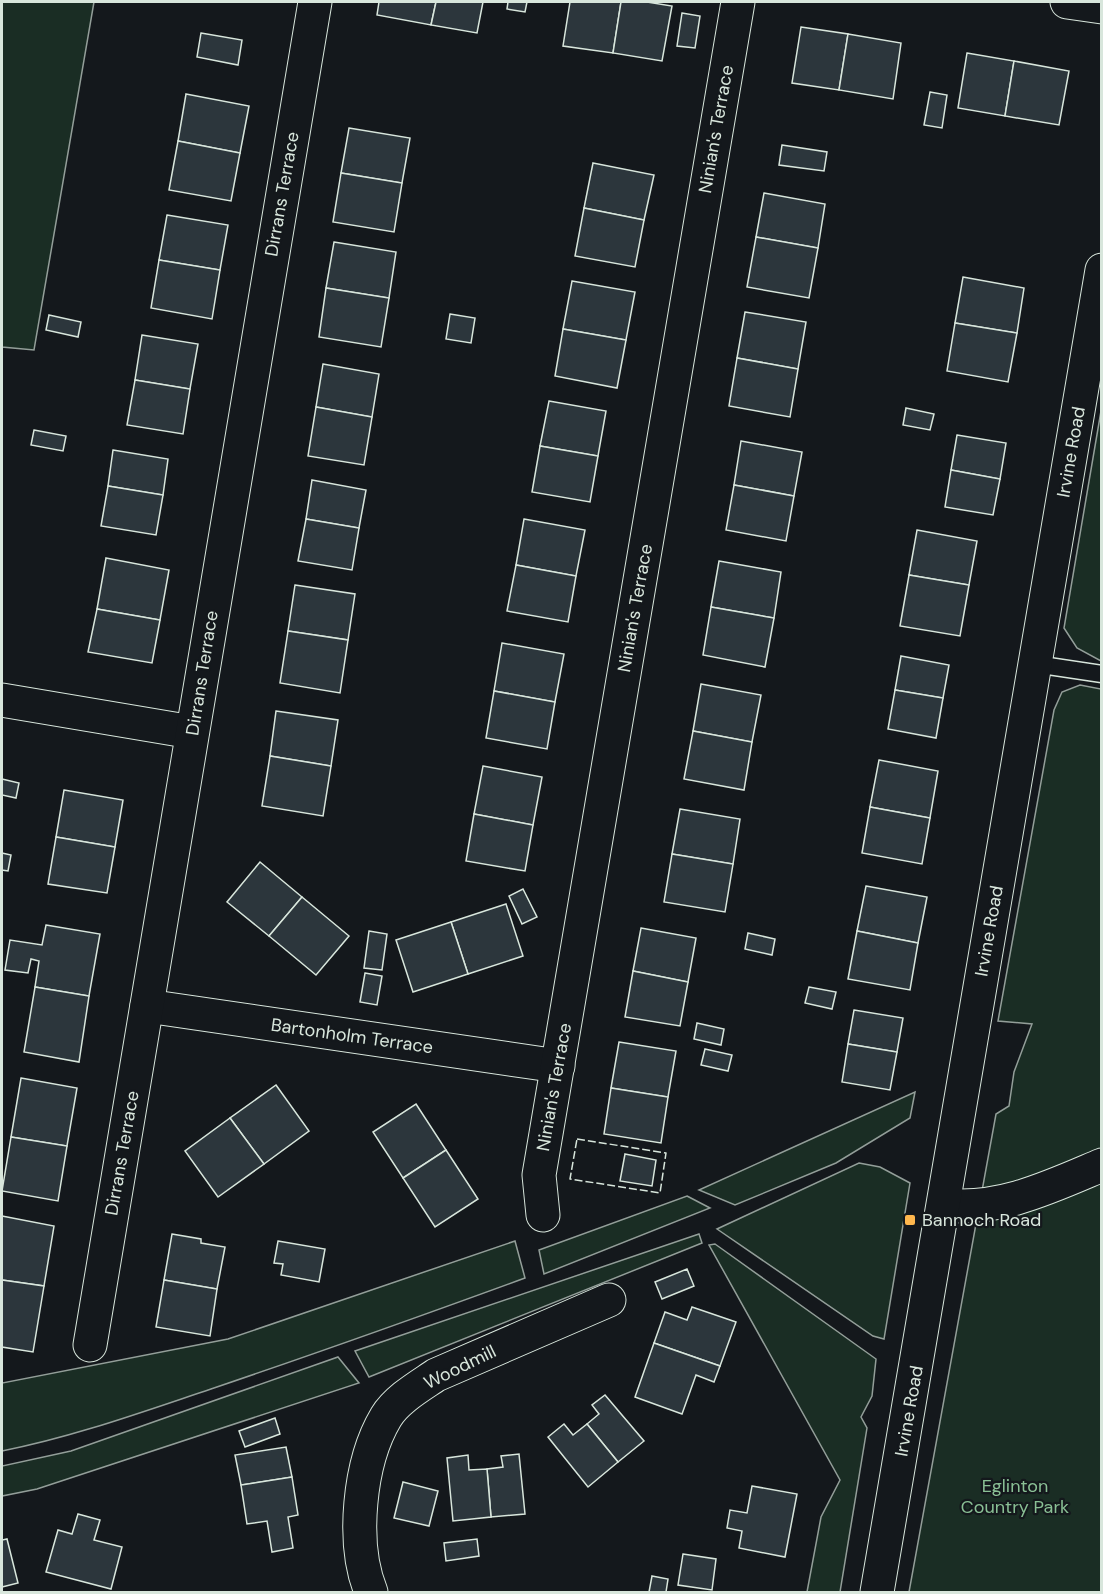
<svg xmlns="http://www.w3.org/2000/svg" width="1103" height="1594" font-family="'DM Sans',sans-serif">
	<style>
		.green { fill: #1a2d24; stroke: #939e99; stroke-width: 1.5 }
		.building { fill: #2c363c; stroke: #d8e6dc; stroke-width: 1.5 }
		.lines { fill: none; stroke-linecap: round; stroke-linejoin: round }
		.lane-casing { stroke: #d8e6dc; stroke-width: 19 }
		.street-casing { stroke: #d8e6dc; stroke-width: 35 }
		.primary-casing { stroke: #d8e6dc; stroke-width: 35 }
		.lane { stroke: #14181c; stroke-width: 16 }
		.street { stroke: #14181c; stroke-width: 33 }
		.primary { stroke: #14181c; stroke-width: 33 }
		.fence { stroke: #d8e6dc; stroke-width: 1.5; stroke-dasharray: 8 3; stroke-linecap: butt }
		.poi-dot { fill: #ffb74d; stroke: #14181c; stroke-width: 2 }
		.labels { text-anchor: middle; stroke-width: 4.5; stroke-linejoin: round; paint-order: stroke }
		.street-label { font-size: 18px; fill: #d8e6dc; stroke: #14181c }
		.poi-label { font-size: 18px; fill: #d8e6dc; stroke: #14181c; text-anchor: start }
		.park-label { font-size: 18px; fill: #8ac095; stroke: #14181c }
	</style>
	<rect width="100%" height="100%" fill="#14181c"/>
	<g class="green">
		<polygon points="2,2 94,2 34,350 2,347"/>
		<polygon points="1101,411 1101,661 1077,648 1064,628"/>
		<polygon points="1080,685 1101,689 1101,1592 909,1592 996,1114 1009,1106 1014,1072 1032,1024 998,1021 1054,710 1062,692"/>
		<polygon points="915,1092 910,1118 836,1163 735,1205 699,1190"/>
		<polygon points="859,1163 880,1167 910,1183 884,1339 873,1336 717,1229"/>
		<polygon points="687,1196 710,1208 544,1274 539,1250"/>
		<polygon points="699,1234 702,1243 369,1377 355,1351"/>
		<path d="M515,1241L525,1278C421,1316 317,1353 211,1389C142,1412 73,1437 2,1451V1383L228,1339Z"/>
		<polygon points="715,1244 876,1359 872,1396 861,1417 867,1428 840,1592 807,1592 821,1517 840,1480 709,1245"/>
		<polygon points="338,1357 359,1383 37,1489 2,1496 2,1466 71,1451"/>
	</g>
	<g class="building">
		<polygon points="379,2 436,2 431,25 377,15"/>
		<polygon points="436,2 483,2 477,33 431,25"/>
		<polygon points="508,2 527,2 525,12 507,9"/>
		<polygon points="570,2 621,2 613,53 563,46"/>
		<polygon points="621,2 647,2 672,6 662,61 613,53"/>
		<polygon points="682,13 700,16 695,48 677,46"/>
		<polygon points="801,27 848,34 839,90 792,83"/>
		<polygon points="201,33 242,40 238,65 197,57"/>
		<polygon points="848,34 901,43 893,99 839,90"/>
		<polygon points="967,53 1014,61 1005,116 958,108"/>
		<polygon points="1014,61 1069,71 1059,125 1005,116"/>
		<polygon points="930,92 947,95 942,128 924,125"/>
		<polygon points="186,94 249,106 240,153 178,141"/>
		<polygon points="349,128 410,138 402,183 341,173"/>
		<polygon points="178,141 240,153 231,201 169,190"/>
		<polygon points="782,145 827,152 824,171 779,165"/>
		<polygon points="593,163 654,175 644,220 584,208"/>
		<polygon points="341,173 402,183 394,232 333,222"/>
		<polygon points="764,193 825,204 818,248 756,237"/>
		<polygon points="584,208 644,220 635,267 575,256"/>
		<polygon points="167,215 228,225 220,270 159,260"/>
		<polygon points="756,237 818,248 809,298 747,287"/>
		<polygon points="334,242 396,252 389,298 326,288"/>
		<polygon points="159,260 220,270 212,319 151,308"/>
		<polygon points="963,277 1024,288 1017,333 955,323"/>
		<polygon points="572,281 635,292 626,340 563,329"/>
		<polygon points="326,288 389,298 381,347 319,337"/>
		<polygon points="745,312 806,322 798,369 737,358"/>
		<polygon points="450,314 475,318 471,343 446,339"/>
		<polygon points="49,315 81,322 78,337 46,330"/>
		<polygon points="955,323 1017,333 1008,382 947,371"/>
		<polygon points="563,329 626,340 617,388 555,376"/>
		<polygon points="142,335 198,344 190,389 135,380"/>
		<polygon points="737,358 798,369 790,417 729,406"/>
		<polygon points="323,364 379,374 372,417 316,407"/>
		<polygon points="135,380 190,389 183,434 127,425"/>
		<polygon points="549,401 606,411 598,456 540,446"/>
		<polygon points="316,407 372,417 364,465 308,456"/>
		<polygon points="906,408 934,414 930,430 903,425"/>
		<polygon points="34,430 66,436 63,451 31,445"/>
		<polygon points="957,435 1006,443 1000,479 951,470"/>
		<polygon points="741,441 802,452 794,496 734,485"/>
		<polygon points="540,446 598,456 590,502 532,492"/>
		<polygon points="113,450 168,459 163,495 108,486"/>
		<polygon points="951,470 1000,479 993,515 945,507"/>
		<polygon points="312,480 366,490 359,528 306,519"/>
		<polygon points="734,485 794,496 786,541 726,530"/>
		<polygon points="108,486 163,495 156,535 101,526"/>
		<polygon points="306,519 359,528 352,570 298,561"/>
		<polygon points="524,519 585,530 576,576 516,565"/>
		<polygon points="917,530 977,541 969,585 909,575"/>
		<polygon points="106,558 169,570 160,620 97,609"/>
		<polygon points="719,561 781,572 774,618 711,607"/>
		<polygon points="516,565 576,576 568,622 507,611"/>
		<polygon points="909,575 969,585 960,636 900,626"/>
		<polygon points="295,585 355,594 348,640 288,631"/>
		<polygon points="711,607 774,618 765,667 703,655"/>
		<polygon points="97,609 160,620 152,663 88,652"/>
		<polygon points="288,631 348,640 340,693 280,683"/>
		<polygon points="502,643 564,654 555,702 494,691"/>
		<polygon points="901,656 949,665 943,698 895,690"/>
		<polygon points="701,684 761,695 752,742 693,731"/>
		<polygon points="895,690 943,698 936,738 888,729"/>
		<polygon points="494,691 555,702 547,749 486,738"/>
		<polygon points="276,711 338,720 331,766 270,756"/>
		<polygon points="693,731 752,742 744,790 684,779"/>
		<polygon points="270,756 331,766 323,816 262,806"/>
		<polygon points="879,760 938,771 930,818 870,807"/>
		<polygon points="483,766 542,777 533,825 474,814"/>
		<polygon points="2,779 19,783 16,798 2,795"/>
		<polygon points="64,790 123,800 115,847 56,837"/>
		<polygon points="870,807 930,818 922,864 862,853"/>
		<polygon points="680,809 740,819 733,864 672,854"/>
		<polygon points="474,814 533,825 525,871 466,861"/>
		<polygon points="56,837 115,847 107,893 48,884"/>
		<polygon points="2,853 11,855 8,871 2,870"/>
		<polygon points="672,854 733,864 725,912 664,902"/>
		<polygon points="260,862 302,897 269,936 227,902"/>
		<polygon points="866,886 927,897 918,943 857,931"/>
		<polygon points="523,889 537,917 522,924 509,896"/>
		<polygon points="302,897 349,936 316,975 269,936"/>
		<polygon points="506,904 523,956 468,974 451,922"/>
		<polygon points="451,922 468,974 413,992 396,940"/>
		<polygon points="46,925 100,934 89,996 35,987 39,961 31,959 28,973 5,970 10,940 42,945"/>
		<polygon points="641,928 696,938 688,982 633,971"/>
		<polygon points="369,931 387,934 382,970 364,968"/>
		<polygon points="857,931 918,943 910,990 848,979"/>
		<polygon points="748,933 775,939 772,955 745,949"/>
		<polygon points="633,971 688,982 680,1026 625,1017"/>
		<polygon points="365,973 382,976 377,1005 360,1002"/>
		<polygon points="35,987 89,996 79,1062 24,1052"/>
		<polygon points="809,987 836,992 832,1009 805,1003"/>
		<polygon points="854,1010 903,1018 897,1052 848,1044"/>
		<polygon points="697,1023 724,1029 721,1045 694,1039"/>
		<polygon points="619,1042 676,1051 668,1097 611,1088"/>
		<polygon points="848,1044 897,1052 890,1090 842,1082"/>
		<polygon points="705,1049 732,1055 728,1071 701,1065"/>
		<polygon points="21,1078 77,1088 67,1146 11,1137"/>
		<polygon points="276,1085 309,1131 264,1164 230,1118"/>
		<polygon points="611,1088 668,1097 661,1143 604,1134"/>
		<polygon points="416,1104 446,1150 403,1178 373,1132"/>
		<polygon points="230,1118 264,1164 218,1197 185,1151"/>
		<polygon points="11,1137 67,1146 58,1201 2,1191"/>
		<polygon points="446,1150 478,1199 435,1227 403,1178"/>
		<polygon points="625,1154 656,1160 652,1186 620,1181"/>
		<polygon points="2,1216 54,1226 44,1286 2,1280"/>
		<polygon points="172,1234 201,1239 201,1243 225,1247 217,1289 164,1280"/>
		<polygon points="278,1241 325,1249 319,1282 281,1275 283,1264 274,1263"/>
		<polygon points="687,1269 694,1286 662,1299 655,1282"/>
		<polygon points="2,1280 44,1286 33,1352 2,1347"/>
		<polygon points="164,1280 217,1289 210,1336 156,1327"/>
		<polygon points="692,1307 736,1322 720,1366 654,1343 665,1312 687,1320"/>
		<polygon points="654,1343 720,1366 714,1382 696,1375 682,1414 635,1397"/>
		<polygon points="605,1395 644,1441 618,1462 587,1424 599,1414 592,1405"/>
		<polygon points="275,1418 280,1434 245,1447 239,1431"/>
		<polygon points="564,1424 573,1435 587,1424 618,1462 588,1487 548,1437"/>
		<polygon points="286,1447 292,1477 241,1485 235,1455"/>
		<polygon points="519,1454 525,1514 491,1517 487,1469 503,1467 501,1456"/>
		<polygon points="468,1455 469,1470 487,1469 491,1517 453,1521 447,1458"/>
		<polygon points="292,1477 298,1515 288,1517 293,1548 272,1552 267,1521 247,1524 241,1485"/>
		<polygon points="403,1482 438,1491 429,1526 394,1518"/>
		<polygon points="752,1486 797,1494 785,1557 739,1548 742,1531 727,1528 730,1510 747,1513"/>
		<polygon points="78,1514 100,1520 94,1540 122,1547 111,1589 46,1572 58,1530 72,1534"/>
		<polygon points="7,1539 18,1583 2,1587 2,1540"/>
		<polygon points="477,1539 479,1556 446,1561 444,1543"/>
		<polygon points="683,1554 716,1559 712,1590 678,1585"/>
		<polygon points="652,1576 668,1579 666,1592 649,1592"/>
	</g>
	<g class="lines">
		<defs>
			<polyline id="lane" points="1035,664 1102,674"/>
			<g id="street">
				<polyline points="1067,2 1102,7"/>
				<polyline points="2,700 192,732"/>
				<polyline points="147,1006 558,1066"/>
				<path d="M944,1205C1001,1211 1050,1187 1102,1165"/>
				<polyline points="543,1215 539,1175 738,2"/>
				<polyline points="90,1345 315,2"/>
				<path d="M371,1592C351,1543 359,1462 386,1417C397,1399 420,1386 436,1375L609,1300"/>
			</g>
			<polyline id="primary" points="877,1592 1102,270"/>
		</defs>
		<use href="#lane" class="lane-casing"/>
		<use href="#street" class="street-casing"/>
		<use href="#primary" class="primary-casing"/>
		<use href="#lane" class="lane"/>
		<use href="#street" class="street"/>
		<use href="#primary" class="primary"/>
		<polygon class="fence" points="577,1139 666,1153 660,1193 570,1179"/>
	</g>
	<rect class="poi-dot" x="904" y="1214" width="12" height="12" rx="3"/>
	<g class="labels">
		<g class="street-label">
			<text transform="translate(716 129) rotate(-80)" y="6">Ninian's Terrace</text>
			<text transform="translate(282 194) rotate(-80)" y="6">Dirrans Terrace</text>
			<text transform="translate(1071 452) rotate(-80)" y="6">Irvine Road</text>
			<text transform="translate(635 608) rotate(-80)" y="6">Ninian's Terrace</text>
			<text transform="translate(202 673) rotate(-81)" y="6">Dirrans Terrace</text>
			<text transform="translate(989 931) rotate(-80)" y="6">Irvine Road</text>
			<text transform="translate(352 1036) rotate(8)" y="6">Bartonholm Terrace</text>
			<text transform="translate(554 1087) rotate(-80)" y="6">Ninian's Terrace</text>
			<text transform="translate(122 1153) rotate(-80)" y="6">Dirrans Terrace</text>
			<text transform="translate(460 1367) rotate(-26)" y="6">Woodmill</text>
			<text transform="translate(909 1411) rotate(-80)" y="6">Irvine Road</text>
		</g>
		<g class="poi-label">
			<text x="922" y="1226">Bannoch Road</text>
		</g>
		<g class="park-label">
			<text x="1015" y="1492">Eglinton<tspan x="1015" dy="21">Country Park</tspan></text>
		</g>
	</g>
	<rect width="1103" height="1594" fill="none" stroke="#d8e6dc" stroke-width="6"/>
</svg>
